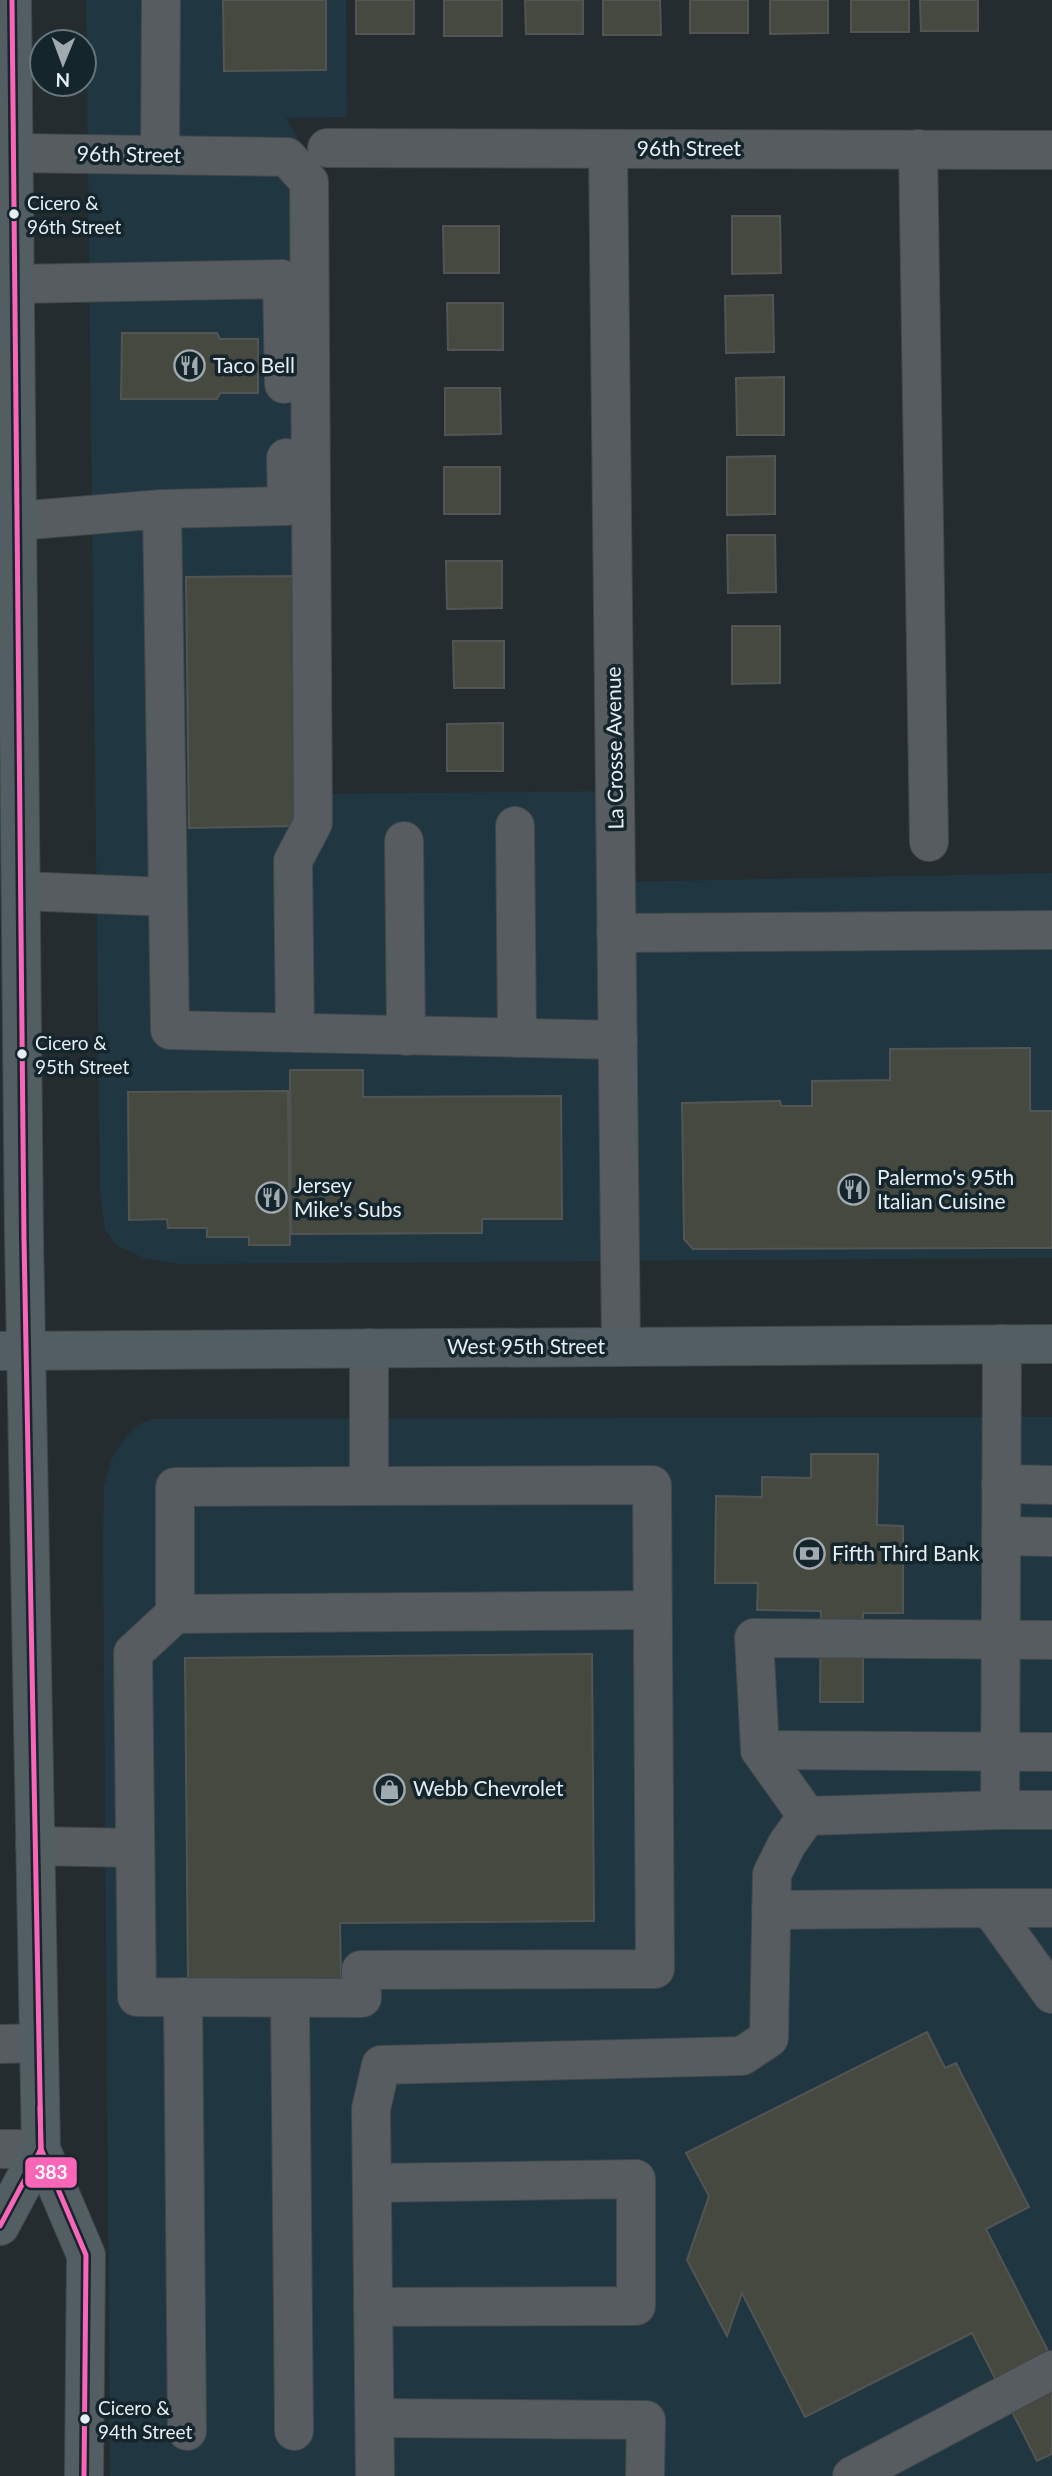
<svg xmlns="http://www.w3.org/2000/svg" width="1052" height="2476" font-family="Lato,sans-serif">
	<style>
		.built { fill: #203640 }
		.building { fill: #454940; stroke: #525553; stroke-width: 2 }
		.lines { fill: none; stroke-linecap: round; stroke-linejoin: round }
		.minor-casing { stroke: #41484c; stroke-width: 40 }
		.major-casing { stroke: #41484c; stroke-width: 40 }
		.minor { stroke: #565c5f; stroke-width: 38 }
		.major { stroke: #535e63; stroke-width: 38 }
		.bus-1-casing { stroke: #14252c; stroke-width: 10 }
		.bus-1 { stroke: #fa66b7; stroke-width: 5 }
		.bus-dot { fill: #e4eef3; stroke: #14252c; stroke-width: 2.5 }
		.labels { text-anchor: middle; stroke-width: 7; stroke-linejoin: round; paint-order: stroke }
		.bus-label { font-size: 19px; fill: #e4eef3; stroke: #14252c; text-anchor: start }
		.street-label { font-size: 21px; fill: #e4eef3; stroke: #14252c }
		.poi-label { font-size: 21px; fill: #e4eef3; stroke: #14252c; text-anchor: start }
		.line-badge { stroke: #14252c; stroke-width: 2.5 }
		.badge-label { font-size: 19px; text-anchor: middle; font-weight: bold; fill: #fff }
	</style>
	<rect width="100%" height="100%" fill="#242c30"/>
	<g class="built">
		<polygon points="86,0 346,0 347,117 286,118 323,182 331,794 615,791 616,882 1052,873 1052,1258 180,1264 146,1259 117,1246 105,1230 100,1191"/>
		<polygon points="1052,1417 1052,2476 110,2476 103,1538 104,1487 112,1458 124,1439 139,1424 153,1419"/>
	</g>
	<g class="building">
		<polygon points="223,0 326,0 326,70 224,71"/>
		<rect x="356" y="0" width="58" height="34"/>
		<rect x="444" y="0" width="58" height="36"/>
		<polygon points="525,0 583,0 583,34 526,34"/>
		<polygon points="603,0 660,0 661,35 603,35"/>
		<rect x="690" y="0" width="58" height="33"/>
		<polygon points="770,0 828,0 828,33 770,34"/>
		<rect x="851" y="0" width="58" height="32"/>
		<polygon points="920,0 978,0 978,31 921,31"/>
		<polygon points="732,216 780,216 781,273 732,274"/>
		<polygon points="443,226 499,226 499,273 444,273"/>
		<polygon points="773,295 774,352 726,353 725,296"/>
		<polygon points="447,303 503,303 503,350 448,350"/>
		<polygon points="122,333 217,333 220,339 258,339 258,393 220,393 217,399 121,399"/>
		<polygon points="784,377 784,435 737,435 736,378"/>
		<polygon points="445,388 500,388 501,434 445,435"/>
		<polygon points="775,456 775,514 727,515 727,457"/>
		<rect x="444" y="467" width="56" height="47"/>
		<polygon points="727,535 775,535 776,592 728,593"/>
		<polygon points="446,561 502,561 502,608 447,609"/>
		<polygon points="296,576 298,826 189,828 186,577"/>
		<polygon points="732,626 780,626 780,683 732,684"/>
		<polygon points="453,641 504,641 504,688 454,688"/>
		<polygon points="503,723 503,771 447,771 447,724"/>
		<polygon points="1030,1048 1030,1111 1052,1111 1052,1248 693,1249 684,1239 682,1103 780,1101 781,1106 812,1106 812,1081 890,1080 890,1049"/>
		<polygon points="290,1070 363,1070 363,1097 561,1096 562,1219 482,1219 482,1233 291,1234"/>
		<polygon points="288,1091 290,1245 249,1245 249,1237 207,1237 207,1228 168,1228 167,1219 129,1220 128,1092"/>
		<polygon points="811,1454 878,1454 877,1525 903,1526 903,1613 863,1613 863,1702 820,1702 821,1611 757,1610 758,1583 715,1583 716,1496 762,1497 762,1477 811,1478"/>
		<polygon points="592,1654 594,1921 340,1923 341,1981 188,1982 185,1658"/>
		<polygon points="927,2032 945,2068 956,2063 1029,2207 986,2229 1052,2359 1052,2454 1037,2461 972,2333 805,2417 742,2293 727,2336 687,2260 709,2196 686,2153"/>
	</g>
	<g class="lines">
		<defs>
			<g id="minor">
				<polyline points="327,148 1052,150"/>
				<polyline points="608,149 621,1347"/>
				<polyline points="918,149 929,842"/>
				<polyline points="14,153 287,157 309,182 313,823 293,861 295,1033"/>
				<polyline points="160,155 161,0"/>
				<polyline points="15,284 282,279 284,384"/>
				<polyline points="162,509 287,506 286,458"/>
				<polyline points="17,521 162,509 168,897"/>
				<polyline points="515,826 517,1038"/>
				<polyline points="404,841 406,1036"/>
				<polyline points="21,891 168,897 170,1030 618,1040"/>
				<polyline points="616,933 1052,930"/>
				<polyline points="1001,1484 1052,1485"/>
				<polyline points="369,1486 175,1487 175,1614 652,1610"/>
				<polyline points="1001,1536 1052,1537"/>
				<polyline points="175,1614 133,1653 137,1997 362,1998 361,1970 655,1969 652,1485 369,1486 369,1348"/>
				<polyline points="760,1750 1052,1752"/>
				<polyline points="1000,1810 1052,1810"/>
				<polyline points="807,1816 760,1750 754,1638 1052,1640"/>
				<polyline points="35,1846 135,1848"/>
				<polyline points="990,1908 1052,1908"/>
				<polyline points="771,1910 990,1908 1052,1994"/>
				<polyline points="183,1997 187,2431"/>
				<polyline points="290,1998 294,2431"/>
				<polyline points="0,2044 39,2043"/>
				<polyline points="0,2149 41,2149"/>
				<polyline points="372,2183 636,2179 636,2306 373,2307"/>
				<polyline points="375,2418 646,2420 645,2476"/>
				<polyline points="375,2476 371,2109 381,2065 742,2056 769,2038 772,1874 787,1844 807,1816 1000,1810 1002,1344"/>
				<polyline points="852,2476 1052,2370"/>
			</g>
			<g id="major">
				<polyline points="12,0 24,1239 41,2149 86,2255 84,2476"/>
				<polyline points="2,1351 1052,1344"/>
				<polyline points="0,2226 41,2149"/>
			</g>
		</defs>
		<use href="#minor" class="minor-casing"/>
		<use href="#major" class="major-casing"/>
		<use href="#minor" class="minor"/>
		<use href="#major" class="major"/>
		<defs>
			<g id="bus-1">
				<polyline points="12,0 24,1239 41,2149 86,2255 84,2476"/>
				<polyline points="0,2226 41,2149 40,2107"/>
			</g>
		</defs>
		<use href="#bus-1" class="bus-1-casing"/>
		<use href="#bus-1" class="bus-1"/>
	</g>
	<defs>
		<symbol id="restaurant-ring" viewBox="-11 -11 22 22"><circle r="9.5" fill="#14252c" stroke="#a1aaaf" stroke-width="1.5"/><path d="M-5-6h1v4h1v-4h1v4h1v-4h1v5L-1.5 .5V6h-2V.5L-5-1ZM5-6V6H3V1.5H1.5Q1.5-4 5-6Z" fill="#a1aaaf"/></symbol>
		<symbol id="bank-ring" viewBox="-11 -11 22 22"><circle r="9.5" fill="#14252c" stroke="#a1aaaf" stroke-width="1.5"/><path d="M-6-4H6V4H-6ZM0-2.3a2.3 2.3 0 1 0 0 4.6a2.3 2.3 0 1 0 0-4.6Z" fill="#a1aaaf"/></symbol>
		<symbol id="shop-ring" viewBox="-11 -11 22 22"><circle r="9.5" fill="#14252c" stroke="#a1aaaf" stroke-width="1.5"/><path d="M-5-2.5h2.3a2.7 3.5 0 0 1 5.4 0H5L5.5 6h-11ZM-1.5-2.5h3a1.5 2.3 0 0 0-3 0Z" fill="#a1aaaf"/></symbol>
	</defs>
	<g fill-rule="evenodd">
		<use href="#restaurant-ring" x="172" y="348" width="35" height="35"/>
		<use href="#restaurant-ring" x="836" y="1172" width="35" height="35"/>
		<use href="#restaurant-ring" x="254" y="1180" width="35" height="35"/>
		<use href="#bank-ring" x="792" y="1536" width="35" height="35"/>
		<use href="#shop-ring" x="372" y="1772" width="35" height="35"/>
	</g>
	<g class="bus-dot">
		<circle cx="14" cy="214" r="6"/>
		<circle cx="22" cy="1054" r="6"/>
		<circle cx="85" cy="2419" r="6"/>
	</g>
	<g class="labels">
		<g class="bus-label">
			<text x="27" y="210">Cicero &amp;<tspan x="27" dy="24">96th Street</tspan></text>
			<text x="35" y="1050">Cicero &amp;<tspan x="35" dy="24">95th Street</tspan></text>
			<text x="98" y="2415">Cicero &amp;<tspan x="98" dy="24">94th Street</tspan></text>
		</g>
		<g class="street-label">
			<text x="689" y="156">96th Street</text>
			<text transform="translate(129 155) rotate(1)" y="7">96th Street</text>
			<text transform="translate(615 748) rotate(-91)" y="7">La Crosse Avenue</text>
			<text x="526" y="1354">West 95th Street</text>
		</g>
		<g class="poi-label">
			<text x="213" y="373">Taco Bell</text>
			<text x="877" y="1185">Palermo's 95th<tspan x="877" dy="24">Italian Cuisine</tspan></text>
			<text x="294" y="1193">Jersey<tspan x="294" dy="24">Mike's Subs</tspan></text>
			<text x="832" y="1561">Fifth Third Bank</text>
			<text x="413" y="1796">Webb Chevrolet</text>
		</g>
	</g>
	<rect class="line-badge" x="24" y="2156" width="54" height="33" rx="7" fill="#fa66b7"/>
	<g class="badge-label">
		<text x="51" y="2179">383</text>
	</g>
	<g transform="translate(63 63) rotate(181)"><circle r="33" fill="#14252c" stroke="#67757c" stroke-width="2"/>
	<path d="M0-5L12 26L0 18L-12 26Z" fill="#a1aaaf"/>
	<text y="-10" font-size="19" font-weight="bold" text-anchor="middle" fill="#e4eef3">N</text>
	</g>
</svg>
